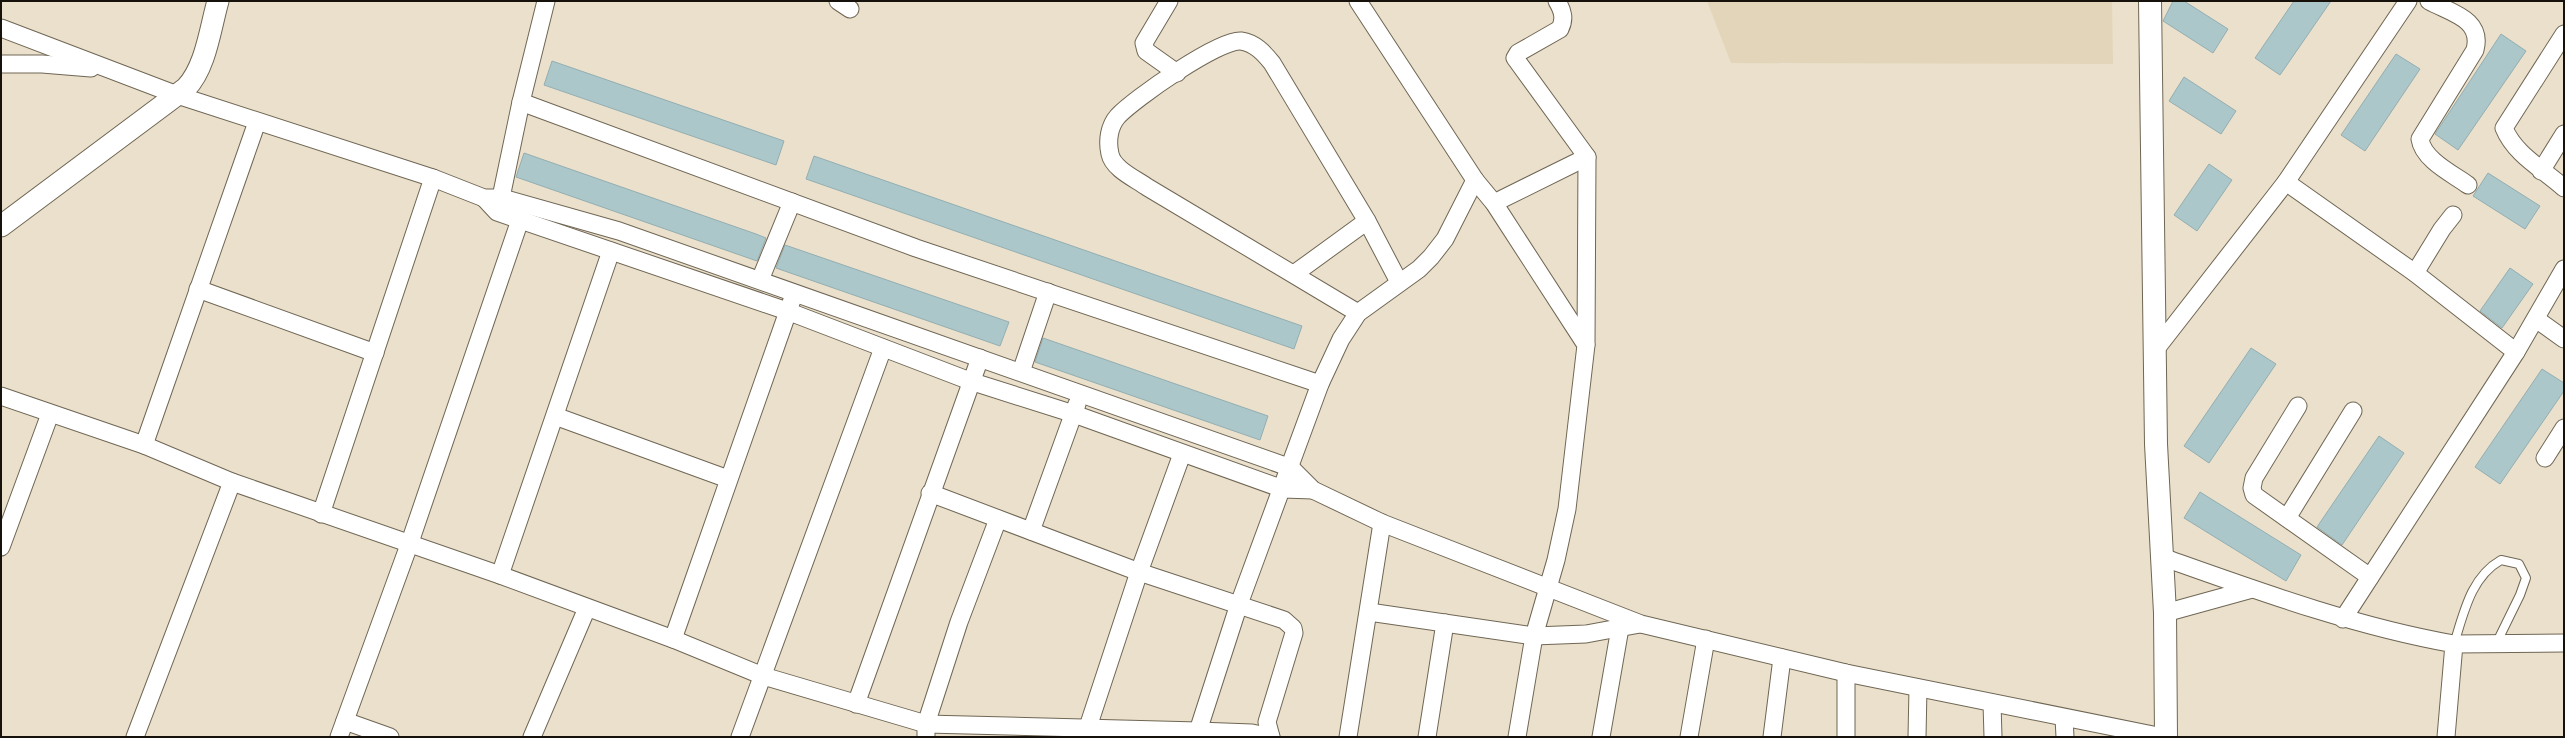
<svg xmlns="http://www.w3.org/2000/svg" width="2565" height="738" font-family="'Titillium Web',sans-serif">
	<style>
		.built { fill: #e2d5b9 }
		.building { fill: #abc7ca; stroke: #93aeb2 }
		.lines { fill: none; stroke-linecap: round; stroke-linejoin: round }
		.service-casing { stroke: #6f6654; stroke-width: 10 }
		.minor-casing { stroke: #6f6654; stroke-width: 19 }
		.tertiary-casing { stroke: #6f6654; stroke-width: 23 }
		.secondary-casing { stroke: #6f6654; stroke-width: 24 }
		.service { stroke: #fff; stroke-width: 8 }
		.minor { stroke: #fff; stroke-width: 17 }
		.tertiary { stroke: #fff; stroke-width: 21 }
		.secondary { stroke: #fff; stroke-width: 22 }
	</style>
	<rect width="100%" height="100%" fill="#eae0cb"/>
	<polygon class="built" points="1707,1 2112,1 2113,64 1731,63"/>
	<g class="building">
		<polygon points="2173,1 2184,1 2228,29 2213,53 2163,21"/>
		<polygon points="2294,1 2331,1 2280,75 2255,58"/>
		<polygon points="2501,34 2526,51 2458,150 2435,134"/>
		<polygon points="2396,54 2420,69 2365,151 2341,135"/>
		<polygon points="552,61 784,141 776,165 544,85"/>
		<polygon points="2184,77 2236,111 2221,134 2169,101"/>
		<polygon points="524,153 756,234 766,238 757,261 516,177"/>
		<polygon points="814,156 1302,326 1294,349 806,179"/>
		<polygon points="2209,164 2232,180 2197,231 2174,215"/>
		<polygon points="2488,173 2540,206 2525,229 2473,196"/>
		<polygon points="785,245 1009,322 1000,346 776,268"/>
		<polygon points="2510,268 2533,284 2502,328 2480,311"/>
		<polygon points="1043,338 1268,416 1260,440 1035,362"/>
		<polygon points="2251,348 2276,364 2209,463 2184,446"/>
		<polygon points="2542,369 2564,383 2564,391 2500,484 2475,467"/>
		<polygon points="2379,436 2404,453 2342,545 2317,527"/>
		<polygon points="2200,492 2301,555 2286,581 2184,518"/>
	</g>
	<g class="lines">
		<defs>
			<path id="service" d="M2454,644C2464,612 2471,577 2501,560L2519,564L2526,578L2520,595L2496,644"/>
			<g id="minor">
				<polyline points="838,1 850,9"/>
				<polyline points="1169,1 1144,43 1146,51 1177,73"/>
				<polyline points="1358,1 1475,180 1494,203 1586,345 1567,509 1556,560 1534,636 1517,737"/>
				<path d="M1557,1C1563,11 1565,19 1560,29L1518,53L1515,58L1587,157L1586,345"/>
				<path d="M2429,1C2451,13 2483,19 2475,50L2420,139C2423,160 2453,174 2468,185"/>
				<polyline points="1,28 177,95 433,178 484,198 502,198 619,231 1291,468 1313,490 1382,523 1641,624 1846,673 2163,737"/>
				<path d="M2564,34L2504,128C2515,155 2543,169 2564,188"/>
				<polyline points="1,64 42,64 91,68"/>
				<polyline points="521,102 916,248 1320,384"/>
				<polyline points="2541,171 2564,134"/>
				<polyline points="2286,182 2415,273 2516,352"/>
				<polyline points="484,198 497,212 787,311 970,381 1074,414 1283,489 1313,490"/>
				<polyline points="1494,203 1587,157"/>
				<polyline points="499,207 521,102 546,1"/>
				<polyline points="2415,273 2442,229 2453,215"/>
				<polyline points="1294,274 1367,221"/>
				<polyline points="760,280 792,202"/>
				<polyline points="198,289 375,353"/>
				<path d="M1358,313L1147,187C1136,179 1113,169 1110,154C1107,141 1109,126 1118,116C1134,99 1219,39 1241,41C1255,43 1264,53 1272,63L1367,221L1399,282"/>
				<polyline points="2536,319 2564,339"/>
				<polyline points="2156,349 2286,182 2408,1"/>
				<polyline points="1021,372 1048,292"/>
				<polyline points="1,396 144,445 232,482 500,575 673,639 763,676 926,724 1198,731 1252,733 1271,737"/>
				<polyline points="2298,406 2254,478 2252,488 2254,495 2370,577"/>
				<polyline points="555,416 728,479"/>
				<polyline points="144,445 257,122"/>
				<polyline points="2545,458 2564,428"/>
				<polyline points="930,493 1139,572 1284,620 1293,628 1294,633 1267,722 1271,737"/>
				<polyline points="321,514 433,178"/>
				<polyline points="2287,518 2353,411"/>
				<polyline points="1031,531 1077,404"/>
				<polyline points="1,547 50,414"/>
				<path d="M2162,557C2258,591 2353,626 2454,644L2446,737"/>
				<polyline points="500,575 611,251"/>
				<polyline points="1369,612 1534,636 1586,634 1640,624"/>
				<polyline points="2165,613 2252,589"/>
				<polyline points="2343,619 2516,352 2564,269"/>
				<polyline points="673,639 792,300"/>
				<polyline points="2454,644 2564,643"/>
				<polyline points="1992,703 1993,737"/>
				<polyline points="856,704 980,358"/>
				<polyline points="2064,718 2065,737"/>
				<polyline points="345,721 390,737"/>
				<polyline points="1088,727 1139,572 1182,454"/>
				<polyline points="1198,731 1239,604 1320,384 1341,339 1358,313 1419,269 1431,257 1445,239 1475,180"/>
				<polyline points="135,737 232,482"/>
				<polyline points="339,737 409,545 520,220"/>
				<polyline points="532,737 587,608"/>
				<polyline points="740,737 883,348"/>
				<polyline points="926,737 926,724 959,622 998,519"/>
				<polyline points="1348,737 1382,523"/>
				<polyline points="1427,737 1445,623"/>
				<polyline points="1601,737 1620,628"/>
				<polyline points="1689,737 1706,639"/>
				<polyline points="1772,737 1782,658"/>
				<polyline points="1846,737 1846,673"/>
				<polyline points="1917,737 1918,688"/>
			</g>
			<path id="tertiary" d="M1,226L186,88C206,67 210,29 218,1"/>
			<polyline id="secondary" points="2150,1 2156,444 2165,613 2166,737"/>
		</defs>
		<use href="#service" class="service-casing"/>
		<use href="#minor" class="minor-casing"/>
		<use href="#tertiary" class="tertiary-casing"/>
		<use href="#secondary" class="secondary-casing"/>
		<use href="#service" class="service"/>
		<use href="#minor" class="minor"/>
		<use href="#tertiary" class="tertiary"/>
		<use href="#secondary" class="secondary"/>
	</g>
	<rect width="2565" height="738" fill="none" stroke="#16120b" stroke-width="4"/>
</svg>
